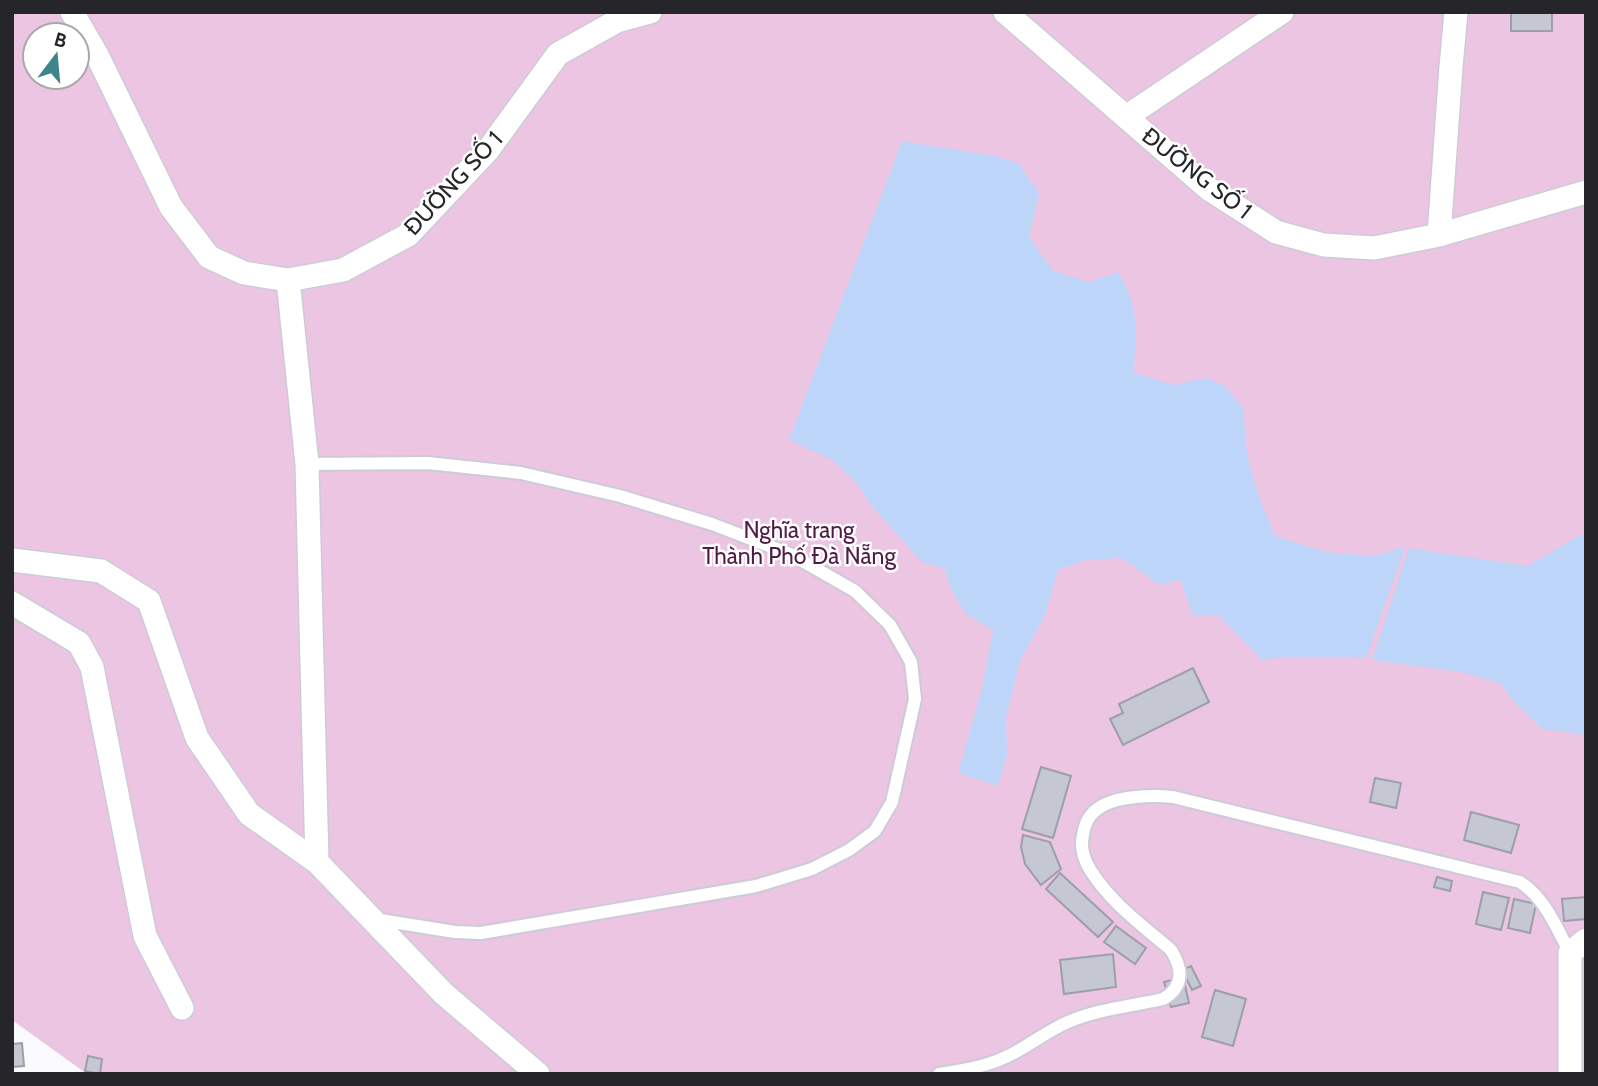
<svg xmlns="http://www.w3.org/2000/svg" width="1598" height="1086" font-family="Cabin,sans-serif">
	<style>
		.green { fill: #ecc5e3; fill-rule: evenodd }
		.water { fill: #bed5fa }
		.building { fill: #c5c7d2; stroke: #9c9ea9; stroke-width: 2 }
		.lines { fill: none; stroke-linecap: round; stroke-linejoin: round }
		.service-casing { stroke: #cdcbd6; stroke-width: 16 }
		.minor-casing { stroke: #cdcbd6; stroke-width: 26 }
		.service { stroke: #fff; stroke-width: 12 }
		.minor { stroke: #fff; stroke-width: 23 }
		.labels { text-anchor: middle; stroke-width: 5; stroke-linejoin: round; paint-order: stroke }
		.street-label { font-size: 23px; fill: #26252a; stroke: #fff }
		.park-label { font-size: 23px; fill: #511b48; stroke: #fff }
	</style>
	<rect width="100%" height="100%" fill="#fbfaff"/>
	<path class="green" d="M12,12H1586V1074H87L12,1020ZM35,35H77V77H35Z"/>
	<g class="water">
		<path d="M902,141L995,156L1018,163L1039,193L1029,237L1053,271L1089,282L1118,272C1141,307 1135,334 1134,373L1174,385L1206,378L1225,386L1243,408L1247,455L1259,497L1275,536L1326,552L1374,556L1405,547L1366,658L1286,657L1262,660L1219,616H1193L1180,579L1160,585L1121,558L1084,560L1058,570L1045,615L1020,661L1006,718L1007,754L998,786L958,773L982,689L993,630L966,614L950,588L945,569L922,562L872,506L854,480L832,460L789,440Z"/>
		<polygon points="1586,532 1586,735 1543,729 1518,706 1500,683 1461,672 1372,660 1409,548 1527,566"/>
	</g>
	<g class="building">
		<rect x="1511" y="12" width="41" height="19"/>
		<polygon points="1193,668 1209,702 1123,745 1110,719 1123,713 1119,704"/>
		<polygon points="1041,767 1071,776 1053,838 1022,829"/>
		<polygon points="1375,778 1401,783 1396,808 1370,802"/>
		<polygon points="1471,812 1519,825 1511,853 1464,840"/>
		<polygon points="1023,835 1050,842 1061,869 1041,885 1025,864 1021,847"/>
		<polygon points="1060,873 1113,922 1098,937 1046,889"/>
		<polygon points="1437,877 1452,881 1450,891 1434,887"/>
		<polygon points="1483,892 1509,898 1501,930 1476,924"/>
		<polygon points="1586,897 1586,919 1564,921 1562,899"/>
		<polygon points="1514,899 1536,904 1530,933 1508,928"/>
		<polygon points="1116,926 1146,948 1135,964 1104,942"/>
		<polygon points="1113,954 1116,987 1064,994 1060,960"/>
		<polygon points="1191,966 1201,986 1192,990 1182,970"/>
		<polygon points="1183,977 1189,1003 1171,1007 1164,982"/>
		<polygon points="1215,990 1246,999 1233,1046 1202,1037"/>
		<polygon points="22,1043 24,1066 12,1067 12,1044"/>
		<polygon points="88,1056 102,1059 100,1074 85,1071"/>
	</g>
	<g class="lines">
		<defs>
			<g id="service">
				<polyline points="307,464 428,463 521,473 620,496 712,524 790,554 855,591 890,625 911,662 915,699 892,802 875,831 849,850 812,869 756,886 481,933 455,932 374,919"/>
				<path d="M939,1074C965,1070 989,1066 1012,1054C1031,1044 1049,1030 1068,1022C1098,1009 1132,1006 1163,999C1184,987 1183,969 1171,950C1143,926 1111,903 1091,871C1084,861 1080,847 1083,835C1084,828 1086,821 1091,815C1107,795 1150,795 1173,797L1520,882C1545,898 1556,927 1570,953"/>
			</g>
			<g id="minor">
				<polyline points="72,12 97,55 171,207 209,257 244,273 288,280 343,270 408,235 488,150 558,54 617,21 650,12"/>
				<polyline points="1005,12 1209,189 1276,232 1324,245 1374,248 1439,235 1586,192"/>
				<polyline points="1126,117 1282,12"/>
				<polyline points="1439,235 1451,67 1456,12"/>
				<polyline points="288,280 307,464 317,862"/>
				<polyline points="12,560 101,571 149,601 197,738 249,814 317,862 444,994 538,1074"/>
				<polyline points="12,603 79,643 92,667 145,936 182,1008"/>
				<polyline points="1570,1074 1570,953 1586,940"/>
			</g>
		</defs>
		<use href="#service" class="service-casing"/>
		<use href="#minor" class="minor-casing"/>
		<use href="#service" class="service"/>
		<use href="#minor" class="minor"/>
	</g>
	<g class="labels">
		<g class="street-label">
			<text transform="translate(1197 173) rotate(38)" y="8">ĐƯỜNG SỐ 1</text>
			<text transform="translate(453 183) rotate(-47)" y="8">ĐƯỜNG SỐ 1</text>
		</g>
		<g class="park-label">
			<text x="799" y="538">Nghĩa trang<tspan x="799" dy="26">Thành Phố Đà Nẵng</tspan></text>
		</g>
	</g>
	<rect width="1598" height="1086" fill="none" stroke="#26252a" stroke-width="28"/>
	<g transform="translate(56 56) rotate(16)"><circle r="33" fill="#ffffff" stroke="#a8a8aa" stroke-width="2"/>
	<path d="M0-5L12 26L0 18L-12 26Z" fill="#3d858b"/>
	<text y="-10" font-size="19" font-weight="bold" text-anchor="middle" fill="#26252a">B</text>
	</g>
</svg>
